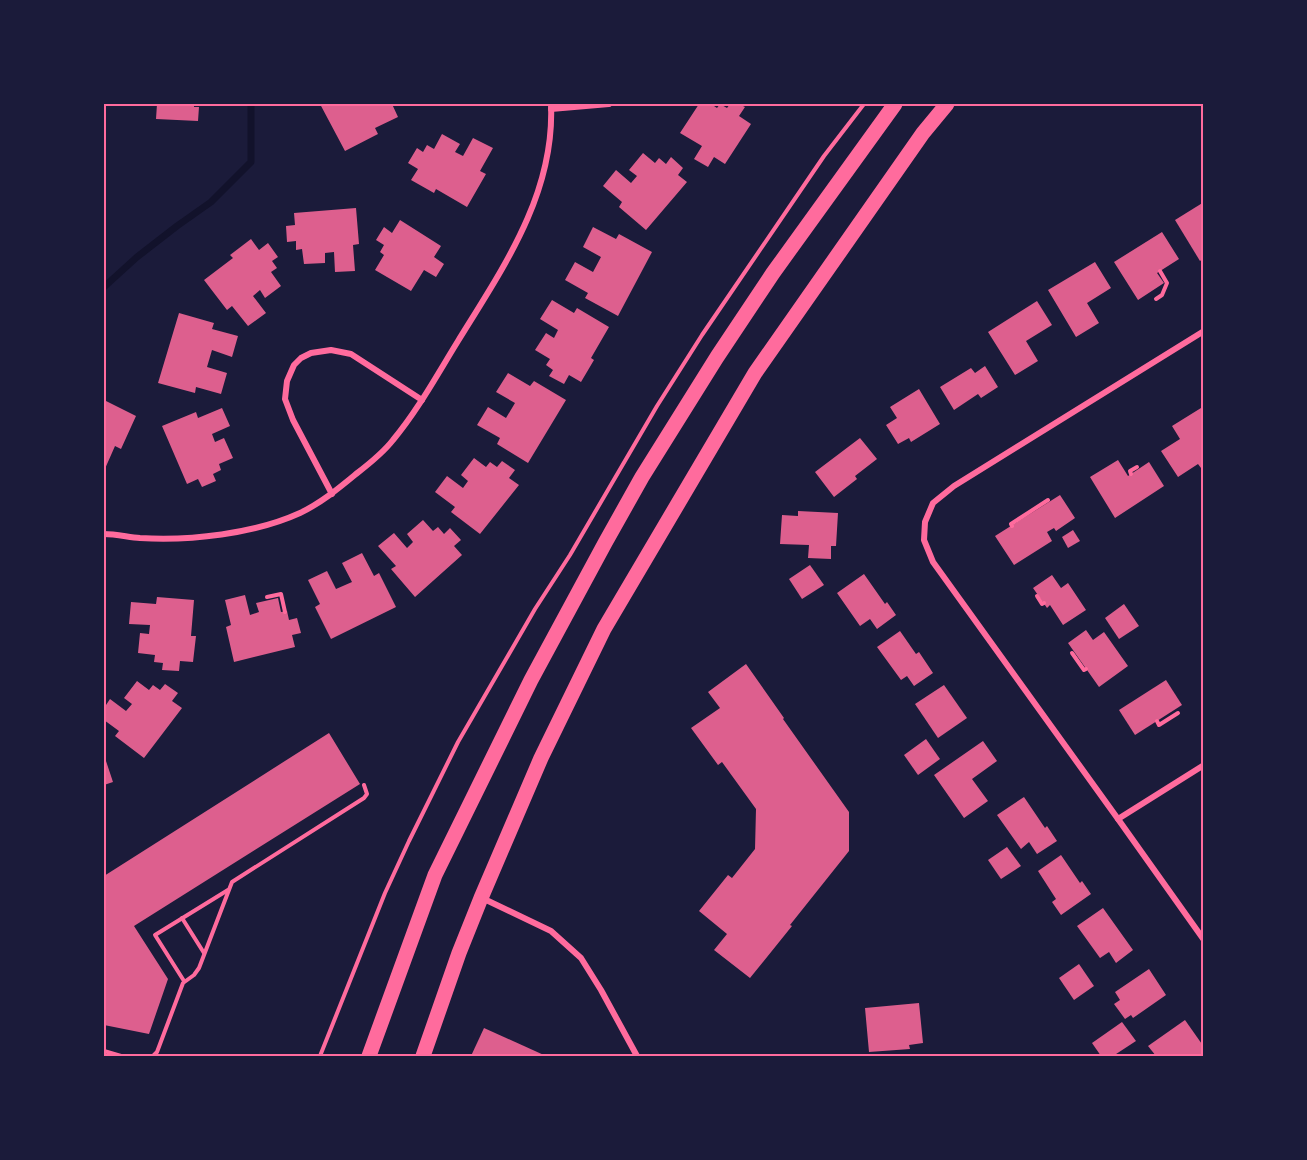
<svg xmlns="http://www.w3.org/2000/svg" width="1307" height="1160" font-family="'Open Sans',sans-serif">
	<style>
		.lines { fill: none; stroke-linecap: round; stroke-linejoin: round }
		.stream { stroke: #12122b; stroke-width: 7 }
		.building { fill: #dd5f8e }
		.path { stroke: #ff6b9d; stroke-width: 4 }
		.minor { stroke: #ff6b9d; stroke-width: 6 }
		.primary { stroke: #ff6b9d; stroke-width: 15 }
		.neatline { fill: none; stroke: #ff6b9d; stroke-width: 2 }
	</style>
	<rect width="100%" height="100%" fill="#1b1b3a"/>
	<g class="lines">
		<polyline class="stream" points="104,287 137,257 177,226 211,202 251,162 251,104"/>
	</g>
	<g class="building">
		<polygon points="157,104 194,104 194,107 199,107 198,121 156,119"/>
		<polygon points="320,104 368,104 369,106 375,104 392,104 398,117 375,128 378,134 345,151"/>
		<polygon points="699,104 711,104 717,108 720,104 727,108 730,104 739,104 745,107 739,116 751,124 725,164 714,157 708,167 694,159 702,146 680,133"/>
		<polygon points="442,134 460,144 455,152 463,156 473,138 493,148 480,171 486,174 467,207 436,189 434,193 411,180 418,169 408,163 417,148 423,152 427,145 434,149"/>
		<polygon points="643,153 655,163 659,158 666,164 671,157 683,168 678,175 687,182 646,230 619,207 622,202 603,186 616,170 631,183 637,176 629,170"/>
		<polygon points="1204,202 1204,258 1200,261 1175,220"/>
		<polygon points="356,208 359,244 353,245 355,271 335,272 334,252 325,253 325,263 304,264 302,249 296,250 296,241 287,242 286,226 295,225 294,213"/>
		<polygon points="400,220 441,246 434,257 444,264 436,277 424,270 411,291 375,270 384,255 380,252 384,245 376,240 384,227 392,233"/>
		<polygon points="593,227 616,239 619,234 652,252 618,316 585,298 588,293 565,280 575,262 593,272 601,257 583,247"/>
		<polygon points="1162,232 1179,259 1157,273 1164,283 1138,300 1114,262"/>
		<polygon points="251,239 259,250 268,243 278,257 272,261 277,268 271,272 281,286 265,298 260,290 253,296 266,313 248,326 232,306 227,310 204,280 233,258 230,255"/>
		<polygon points="1095,262 1111,288 1087,303 1099,323 1076,337 1048,290"/>
		<polygon points="552,300 574,313 577,308 609,327 591,358 594,360 581,382 569,375 564,384 549,376 553,370 546,365 550,359 535,350 546,333 554,338 558,330 540,319"/>
		<polygon points="1037,301 1052,325 1026,341 1038,361 1015,375 988,332"/>
		<polygon points="179,313 214,323 212,329 238,336 232,357 212,350 207,367 227,373 221,394 196,387 195,393 158,383"/>
		<polygon points="985,366 998,387 981,398 978,394 954,410 940,387 971,368 975,373"/>
		<polygon points="508,373 530,386 534,381 566,400 528,463 497,444 500,438 477,425 488,407 506,418 515,403 496,392"/>
		<polygon points="919,389 940,424 911,442 909,438 898,444 886,425 897,418 890,407"/>
		<polygon points="104,400 136,416 121,449 115,446 104,471"/>
		<polygon points="222,408 230,426 212,434 215,442 224,438 233,458 219,464 221,470 213,474 216,481 202,487 198,479 187,484 162,426 196,412 198,418"/>
		<polygon points="1201,408 1204,411 1204,472 1198,464 1178,477 1161,451 1180,439 1172,426"/>
		<polygon points="860,438 877,459 855,476 857,479 834,497 815,472"/>
		<polygon points="474,458 486,467 490,462 497,467 502,461 515,470 509,478 519,485 480,534 451,512 455,507 435,492 447,476 463,488 468,481 461,475"/>
		<polygon points="1118,460 1128,476 1149,462 1164,486 1115,518 1090,477"/>
		<polygon points="1060,495 1075,518 1056,531 1054,528 1047,532 1052,541 1014,565 995,536"/>
		<polygon points="798,511 838,513 836,546 831,546 831,559 808,558 809,545 780,544 782,515 798,516"/>
		<polygon points="423,520 433,531 438,527 444,534 450,528 461,540 454,546 462,555 415,597 391,569 396,566 378,546 394,533 407,548 413,542 407,534"/>
		<polygon points="1073,530 1080,541 1068,548 1062,537"/>
		<polygon points="362,553 374,576 379,573 396,607 331,639 315,607 320,604 308,580 327,571 336,589 352,582 342,563"/>
		<polygon points="810,565 824,585 802,599 789,579"/>
		<polygon points="864,574 885,604 887,602 896,615 877,629 870,619 860,626 837,593"/>
		<polygon points="1052,575 1061,588 1068,583 1086,610 1063,625 1050,605 1047,608 1033,588"/>
		<polygon points="245,595 250,615 259,612 256,603 278,598 281,612 287,611 289,620 297,618 301,633 292,635 295,647 234,662 226,627 231,625 225,600"/>
		<polygon points="157,597 194,600 191,636 196,636 193,662 180,661 179,671 162,670 163,663 154,662 155,655 138,653 140,633 149,634 150,625 129,624 131,602 156,604"/>
		<polygon points="1124,604 1139,626 1119,639 1105,618"/>
		<polygon points="1086,630 1093,640 1104,632 1128,666 1099,687 1068,643"/>
		<polygon points="900,631 916,654 919,652 933,673 914,686 907,676 901,680 877,647"/>
		<polygon points="746,664 784,718 783,719 849,812 849,851 790,925 792,926 750,978 714,950 727,934 699,911 728,875 732,878 755,849 756,809 722,762 718,765 691,728 720,708 708,692"/>
		<polygon points="1166,680 1182,705 1135,735 1119,710"/>
		<polygon points="137,681 149,690 153,685 160,690 165,684 178,693 172,701 182,708 144,758 115,736 119,731 104,720 104,708 110,699 126,711 132,704 124,698"/>
		<polygon points="944,685 967,718 938,738 915,704"/>
		<polygon points="329,733 360,784 134,926 168,979 149,1034 104,1025 104,876"/>
		<polygon points="926,739 940,759 918,775 904,755"/>
		<polygon points="983,741 997,761 972,779 988,801 964,818 934,775"/>
		<polygon points="104,755 113,782 104,785"/>
		<polygon points="1024,797 1045,828 1047,826 1057,841 1037,854 1029,842 1021,849 997,815"/>
		<polygon points="1007,847 1021,866 1001,879 988,860"/>
		<polygon points="1061,855 1080,883 1082,881 1091,894 1061,915 1052,902 1056,899 1038,871"/>
		<polygon points="1103,908 1133,950 1116,963 1109,952 1100,958 1077,926"/>
		<polygon points="1079,964 1094,986 1074,1000 1059,978"/>
		<polygon points="1149,969 1166,995 1133,1018 1131,1015 1125,1019 1114,1004 1120,1000 1115,992"/>
		<polygon points="919,1003 923,1043 909,1045 910,1049 869,1052 865,1008"/>
		<polygon points="1185,1020 1204,1047 1204,1056 1156,1056 1148,1046"/>
		<polygon points="1122,1022 1136,1041 1113,1056 1101,1056 1092,1043"/>
		<polygon points="484,1028 546,1056 471,1056"/>
	</g>
	<g class="lines">
		<g class="path">
			<polyline points="1156,299 1162,295 1167,283 1160,271"/>
			<polyline points="1131,474 1130,471 1137,467"/>
			<polyline points="1012,526 1011,524 1048,500"/>
			<polyline points="1037,596 1042,604 1044,603"/>
			<polyline points="267,597 281,594 285,612"/>
			<polyline points="1072,653 1084,670 1086,669"/>
			<polyline points="1157,721 1159,725 1178,713"/>
			<polyline points="182,918 204,953"/>
			<polyline points="184,981 155,935 228,890"/>
			<polyline points="104,1051 121,1056"/>
			<polyline points="153,1056 157,1052 183,983 194,975 199,968 232,882 364,798 367,794 364,785"/>
			<polyline points="320,1056 385,893 409,841 458,742 535,609 570,555 657,406 702,335 824,156 864,104"/>
		</g>
		<g class="minor">
			<polyline points="551,109 609,104"/>
			<polyline points="1204,331 954,486 933,503 925,522 924,540 933,562 1118,819 1204,940"/>
			<polyline points="332,494 293,420 285,399 287,381 294,365 301,358 311,353 331,350 351,354 422,400"/>
			<path d="M104,534C116,534 128,537 140,538C190,541 254,534 300,513C321,503 339,488 356,474C369,464 383,453 393,440C418,410 437,375 458,341C503,268 555,194 551,104"/>
			<polyline points="1118,819 1204,765"/>
			<polyline points="482,898 551,931 581,958 601,990 637,1056"/>
		</g>
		<g class="primary">
			<polyline points="369,1056 435,875 531,680 605,543 642,477 717,357 773,273 895,104"/>
			<polyline points="423,1056 459,953 481,898 541,758 604,629 755,373 923,133 947,104"/>
		</g>
	</g>
	<rect width="1307" height="1160" fill="none" stroke="#1b1b3a" stroke-width="210"/>
	<rect x="105" y="105" width="1097" height="950" class="neatline"/>
</svg>
